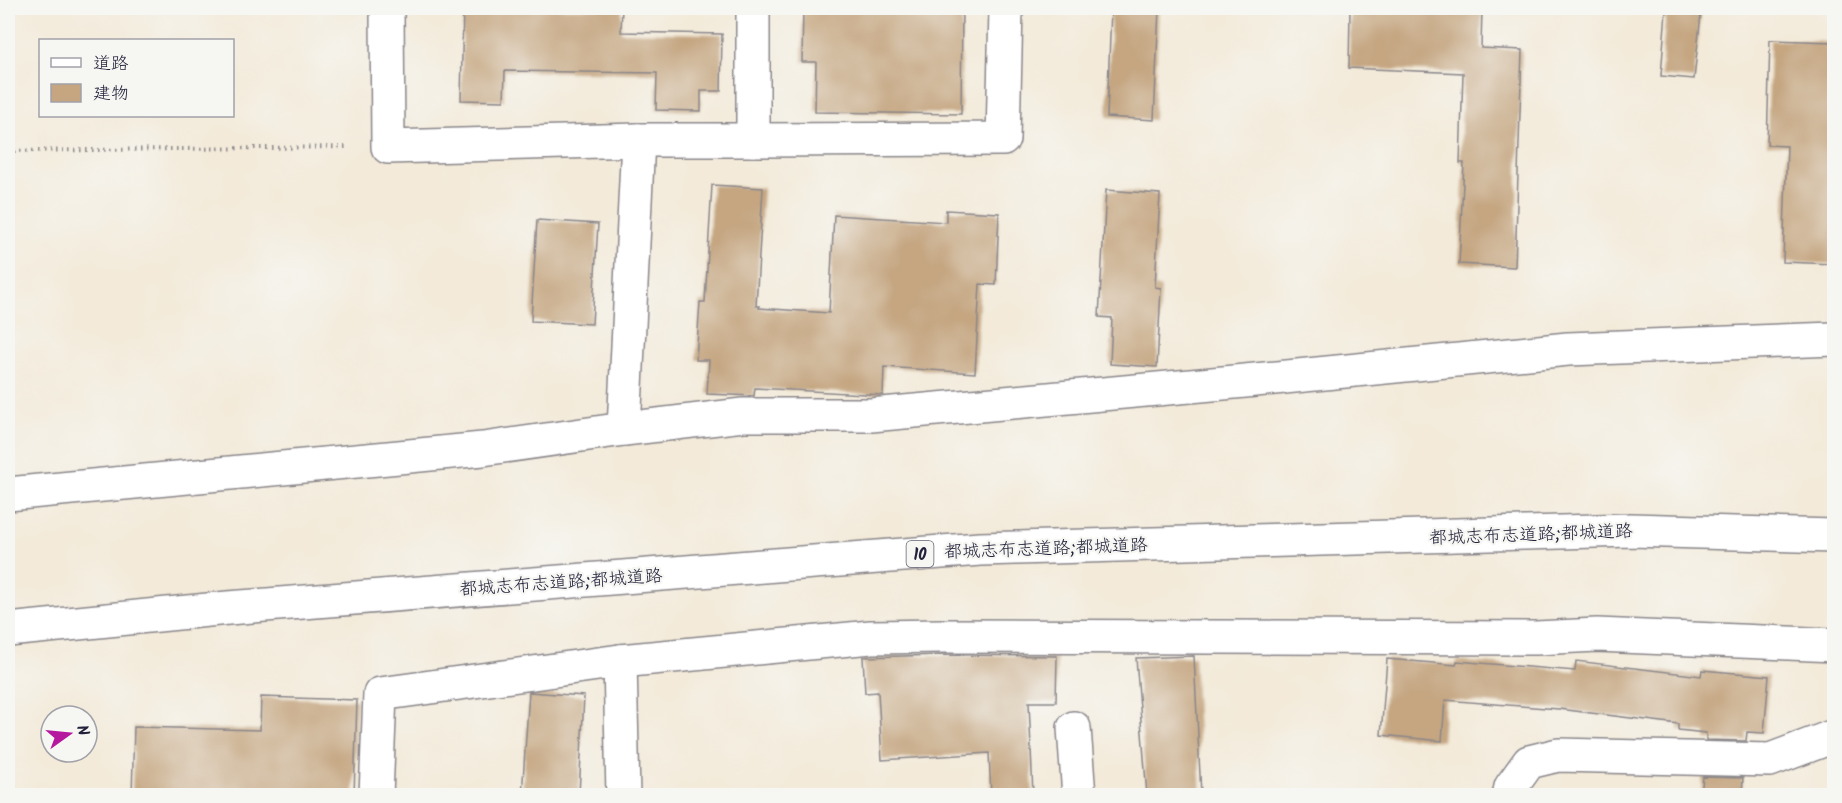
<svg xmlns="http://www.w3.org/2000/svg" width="1842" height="803" font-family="Kalam,'Klee One',sans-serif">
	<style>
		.building { fill: #c5a681 }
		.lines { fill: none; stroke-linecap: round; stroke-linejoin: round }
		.minor-casing { stroke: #8a868a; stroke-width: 36 }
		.motorway-casing { stroke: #8a868a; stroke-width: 36 }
		.path { stroke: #8a868a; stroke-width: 4; stroke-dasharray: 1.5 4.5; stroke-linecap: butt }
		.minor { stroke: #fff; stroke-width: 33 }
		.motorway { stroke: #fff; stroke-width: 33 }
		.labels { text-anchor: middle; stroke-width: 4.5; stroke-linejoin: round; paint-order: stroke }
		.shield { fill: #f6f6f2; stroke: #626272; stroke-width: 1.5 }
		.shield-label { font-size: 16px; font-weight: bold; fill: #22223b }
		.street-label { font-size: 18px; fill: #22223b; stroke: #f6f6f2 }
	</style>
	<rect width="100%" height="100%" fill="#f6f6f2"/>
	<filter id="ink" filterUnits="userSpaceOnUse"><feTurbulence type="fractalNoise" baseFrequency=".0167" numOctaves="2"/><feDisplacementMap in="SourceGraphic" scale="12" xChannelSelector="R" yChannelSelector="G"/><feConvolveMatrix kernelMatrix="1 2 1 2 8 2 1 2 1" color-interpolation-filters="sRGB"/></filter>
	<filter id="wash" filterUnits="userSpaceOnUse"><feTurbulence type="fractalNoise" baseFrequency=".008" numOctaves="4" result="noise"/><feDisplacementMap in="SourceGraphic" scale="24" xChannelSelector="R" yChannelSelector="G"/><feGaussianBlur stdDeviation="1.35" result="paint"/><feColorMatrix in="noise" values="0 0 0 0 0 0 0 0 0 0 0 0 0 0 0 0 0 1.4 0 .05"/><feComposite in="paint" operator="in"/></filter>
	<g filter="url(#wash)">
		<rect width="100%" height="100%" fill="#f3ead9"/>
		<g id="blocks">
			<g class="building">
				<polygon points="463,8 622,8 621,32 722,34 721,91 701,91 701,111 656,110 657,73 505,71 504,101 461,100"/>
				<polygon points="803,8 962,8 961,114 815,112 816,62 802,62"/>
				<polygon points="1111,8 1159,8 1154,120 1107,117"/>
				<polygon points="1350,8 1482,8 1481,48 1522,50 1515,267 1459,264 1464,163 1460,163 1463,73 1349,68"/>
				<polygon points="1666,11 1701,14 1694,79 1661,76"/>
				<polygon points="1770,40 1834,42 1834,264 1783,262 1787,146 1767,145"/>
				<polygon points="712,185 763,188 756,306 760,306 759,308 829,313 834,215 946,222 946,210 999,213 996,285 980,284 975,373 884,367 883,395 755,388 754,396 707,394 709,360 696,360 700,302 705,302"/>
				<polygon points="1106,190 1160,194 1155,287 1161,288 1157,367 1110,364 1112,318 1099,317"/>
				<polygon points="537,220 598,224 592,324 531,321"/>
				<polygon points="944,655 1057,656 1056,702 1029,702 1033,795 991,795 989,753 882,760 878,692 865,693 863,657"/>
				<polygon points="1194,656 1201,795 1147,795 1136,658"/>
				<polygon points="1387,659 1456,665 1457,661 1575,671 1576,661 1701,676 1702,670 1769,676 1764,733 1747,732 1746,741 1706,740 1706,733 1678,730 1678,724 1559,709 1445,700 1442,741 1381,735"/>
				<polygon points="529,692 584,696 579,795 522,795"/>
				<polygon points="261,697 357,700 354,795 132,795 134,727 260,730"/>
				<polygon points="1703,777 1743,778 1742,795 1701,795"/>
			</g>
		</g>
	</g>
	<g filter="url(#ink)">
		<use href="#blocks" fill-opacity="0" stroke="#8a868a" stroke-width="1.5"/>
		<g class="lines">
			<defs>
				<g id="minor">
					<polyline points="387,8 388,147 638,140 753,140 753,8"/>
					<polyline points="753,140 1003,139 1006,8"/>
					<polyline points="624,429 638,140"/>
					<polyline points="8,494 483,449 624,429 743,415 871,415 1245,381 1568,349 1834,339"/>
					<polyline points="620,661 623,796"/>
					<polyline points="1074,728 1079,796"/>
					<polyline points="376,796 380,694 620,661 871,637 944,636 1536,638 1597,635 1834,645"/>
					<polyline points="1509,796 1511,787 1529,762 1558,755 1770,760 1834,736"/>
				</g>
				<polyline id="motorway" points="8,630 228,608 980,549 1631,530 1834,536"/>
			</defs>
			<use href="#minor" class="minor-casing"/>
			<use href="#motorway" class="motorway-casing"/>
			<polyline class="path" points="8,151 349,147"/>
			<use href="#minor" class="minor"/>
			<use href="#motorway" class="motorway"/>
		</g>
	</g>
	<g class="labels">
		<rect class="shield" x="906.5" y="541" width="27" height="26" rx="4.5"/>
		<g class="shield-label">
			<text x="920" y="560">10</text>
		</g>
		<g class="street-label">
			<text transform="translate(1531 534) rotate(-2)" y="6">都城志布志道路;都城道路</text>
			<text transform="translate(1046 548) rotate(-2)" y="6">都城志布志道路;都城道路</text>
			<text transform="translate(561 582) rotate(-4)" y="6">都城志布志道路;都城道路</text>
		</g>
	</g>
	<rect width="1842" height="803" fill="none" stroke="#f6f6f2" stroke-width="30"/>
	<rect x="39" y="39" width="195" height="78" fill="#f6f6f2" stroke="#a1a1a9" stroke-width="1.5"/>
	<rect x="51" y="58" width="30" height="9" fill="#ffffff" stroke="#a1a1a9" stroke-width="1.5"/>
	<text x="93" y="69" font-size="18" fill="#22223b">道路</text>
	<rect x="51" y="84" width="30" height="18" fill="#c5a681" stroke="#a1a1a9" stroke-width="1.5"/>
	<text x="93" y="99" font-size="18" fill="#22223b">建物</text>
	<g transform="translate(69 734) rotate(75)"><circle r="28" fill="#f6f6f2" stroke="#a1a1a9" stroke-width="1.5"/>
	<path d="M0-4.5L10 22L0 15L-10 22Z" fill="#b5179e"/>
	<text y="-9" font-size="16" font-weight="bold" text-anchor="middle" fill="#22223b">N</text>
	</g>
</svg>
